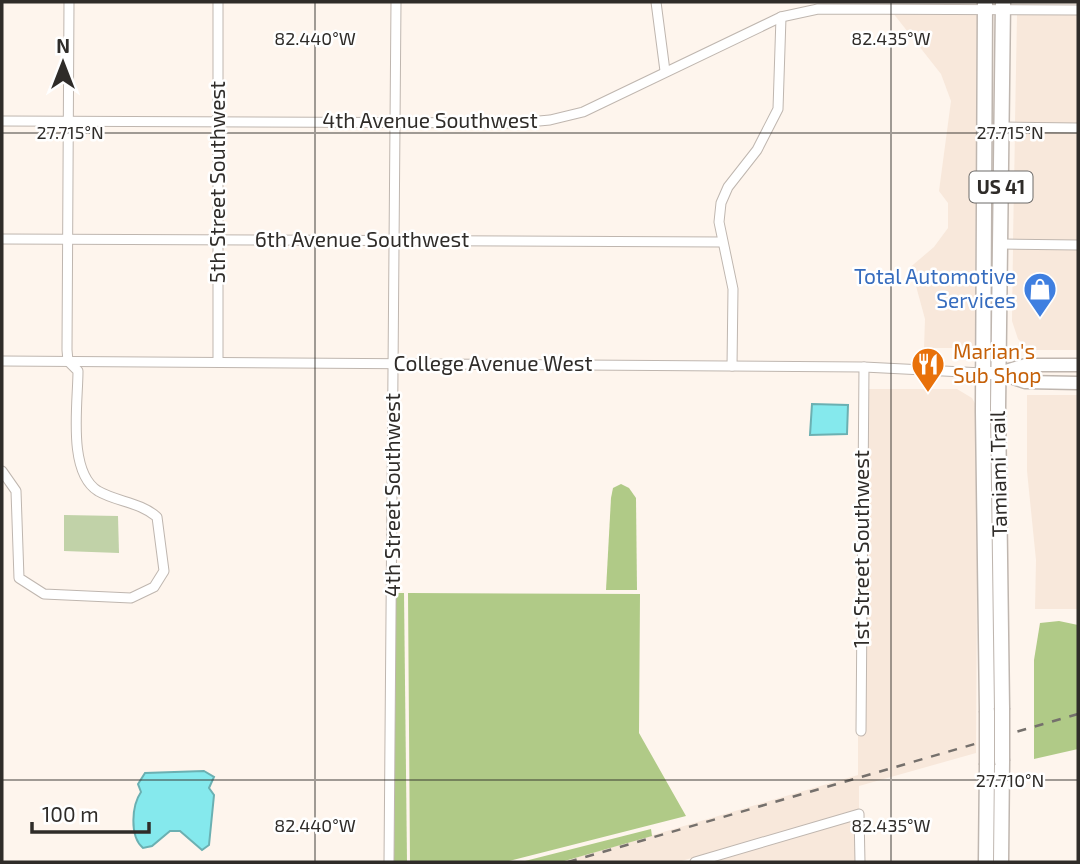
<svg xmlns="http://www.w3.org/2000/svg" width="1080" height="864" font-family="'Exo 2',sans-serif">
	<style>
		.built { fill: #f8e8db }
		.green { fill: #c1d2a8 }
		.forest { fill: #b0ca87 }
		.water { fill: #85e9ed; stroke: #6bb0b2; stroke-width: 2 }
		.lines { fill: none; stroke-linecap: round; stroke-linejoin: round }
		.minor-casing { stroke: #bfb6af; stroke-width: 11 }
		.secondary-casing { stroke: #bfb6af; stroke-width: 15 }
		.primary-casing { stroke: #bfb6af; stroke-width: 17 }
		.minor { stroke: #fff; stroke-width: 9 }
		.secondary { stroke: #fff; stroke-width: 12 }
		.primary { stroke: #fff; stroke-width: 14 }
		.rail { stroke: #75706c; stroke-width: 2.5; stroke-dasharray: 9 9; stroke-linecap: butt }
		.primary-bridge-casing { stroke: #bfb6af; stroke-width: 17; stroke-linecap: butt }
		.primary-bridge { stroke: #fff; stroke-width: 14 }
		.ticks { fill: none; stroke: #2f2c29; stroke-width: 2; stroke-opacity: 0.45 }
		.labels { text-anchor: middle; stroke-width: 5; stroke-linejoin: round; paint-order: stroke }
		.shield { fill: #fff; stroke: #6d6b69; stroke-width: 2 }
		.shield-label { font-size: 19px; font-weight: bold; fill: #2f2c29 }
		.street-label { font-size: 21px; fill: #2f2c29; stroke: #fff }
		.shop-label { font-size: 21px; fill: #366cbe; stroke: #fff; text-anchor: end }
		.food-label { font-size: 21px; fill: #c56008; stroke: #fff; text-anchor: start }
		.ticks-label { font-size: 18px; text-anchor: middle; fill: #2f2c29; stroke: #fff; stroke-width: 5; stroke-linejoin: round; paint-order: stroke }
	</style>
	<rect width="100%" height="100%" fill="#fef5ed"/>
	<g class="built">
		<polygon points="893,13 977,14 975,348 924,348 925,319 916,286 907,270 934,247 948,228 948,203 939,191 951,101 941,74"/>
		<polygon points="1017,15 1078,15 1078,123 1015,123"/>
		<polygon points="1015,132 1078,132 1078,241 1013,240"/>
		<polygon points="1013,249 1078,250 1078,350 1029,350 1018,339 1012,321"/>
		<polygon points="868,389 957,389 972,398 978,409 976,753 859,786 859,809 678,862 561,862 858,775 858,736 865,735"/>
		<polygon points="1027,395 1078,395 1078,609 1035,609 1036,560 1027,471"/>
		<polygon points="855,820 856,862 710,862"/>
	</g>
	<polygon class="green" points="64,515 118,516 119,553 64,551"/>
	<g class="forest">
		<polygon points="621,484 629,488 636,498 637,590 606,590 611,498 613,488"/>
		<polygon points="396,593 404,593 407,862 394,862"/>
		<polygon points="408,593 640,594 639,733 686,816 505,862 410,862"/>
		<polygon points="1059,621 1078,625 1078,749 1034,759 1034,660 1040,623"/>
		<polygon points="651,829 652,836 561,862 521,862"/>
	</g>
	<g class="water">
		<polygon points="812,404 848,405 847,434 810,435"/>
		<path d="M204,771L214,777L209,788L214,795L209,845L202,850L180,831H170L152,846L143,848C129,836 132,805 141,792L138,784L145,773Z"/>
	</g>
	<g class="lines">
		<defs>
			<g id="minor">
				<polyline points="656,2 665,71"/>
				<polyline points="2,121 517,123 550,120 583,112 781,17 818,9 1078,10"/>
				<polyline points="985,137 1002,127 1078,128"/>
				<polyline points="2,239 722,242"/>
				<polyline points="1001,244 1078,245"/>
				<polyline points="2,361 864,367 983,373"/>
				<polyline points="218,362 218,2"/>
				<polyline points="732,366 733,289 719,222 721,203 728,187 757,150 778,109 781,17"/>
				<path d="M2,471L16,491L19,578L44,594L131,598L154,587L164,571L157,517C140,502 117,502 98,491C67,472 78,403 78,371L68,361L67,350L69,2"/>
				<polyline points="861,731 864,367"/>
				<polyline points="389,862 396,2"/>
				<polyline points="695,862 859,814 860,862"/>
			</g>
			<g id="secondary">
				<polyline points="983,373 999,373 1025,382 1078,383"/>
				<polyline points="999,373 1026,365 1078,365"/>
			</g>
			<g id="primary">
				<polyline points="985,2 983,412 987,711"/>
				<polyline points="1002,708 998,408 1003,2"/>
				<polyline points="986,862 987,765"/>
				<polyline points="1001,862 1002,761"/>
			</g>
		</defs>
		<use href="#minor" class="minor-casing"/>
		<use href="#secondary" class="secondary-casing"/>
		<use href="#primary" class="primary-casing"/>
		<use href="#minor" class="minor"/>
		<use href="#secondary" class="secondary"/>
		<use href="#primary" class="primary"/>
		<polyline class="rail" points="568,862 1078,714"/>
		<defs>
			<g id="primary-bridge">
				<polyline points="1002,761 1002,708"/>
				<polyline points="987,765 987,711"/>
			</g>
		</defs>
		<use href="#primary-bridge" class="primary-bridge-casing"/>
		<use href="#primary-bridge" class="primary-bridge"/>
	</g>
	<path class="ticks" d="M315,2V862M891,2V862M2,133H1078M2,780H1078"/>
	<defs>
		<symbol id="shop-pin" viewBox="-11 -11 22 30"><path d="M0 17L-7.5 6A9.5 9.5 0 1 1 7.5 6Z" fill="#3f7fe0" stroke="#fff"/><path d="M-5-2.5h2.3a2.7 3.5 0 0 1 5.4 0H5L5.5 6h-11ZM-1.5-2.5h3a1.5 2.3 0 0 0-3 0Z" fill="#fff"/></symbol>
		<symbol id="restaurant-pin" viewBox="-11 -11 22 30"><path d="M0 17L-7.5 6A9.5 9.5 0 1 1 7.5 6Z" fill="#e8710a" stroke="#fff"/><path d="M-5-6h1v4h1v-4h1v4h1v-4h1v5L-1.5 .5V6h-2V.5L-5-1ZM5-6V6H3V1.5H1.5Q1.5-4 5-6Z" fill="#fff"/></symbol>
	</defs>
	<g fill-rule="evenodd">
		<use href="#shop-pin" x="1021" y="270" width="38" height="52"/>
		<use href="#restaurant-pin" x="909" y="345" width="38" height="52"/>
	</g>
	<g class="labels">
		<rect class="shield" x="969.5" y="171.5" width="63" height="31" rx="5"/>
		<g class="shield-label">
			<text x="1001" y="194">US 41</text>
		</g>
		<g class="street-label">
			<text x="430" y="128">4th Avenue Southwest</text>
			<text transform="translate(218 182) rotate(-90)" y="7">5th Street Southwest</text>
			<text x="362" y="247">6th Avenue Southwest</text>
			<text x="493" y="371">College Avenue West</text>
			<text transform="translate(999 474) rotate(-91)" y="7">Tamiami Trail</text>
			<text transform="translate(393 495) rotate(-90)" y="7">4th Street Southwest</text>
			<text transform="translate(862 549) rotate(-90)" y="7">1st Street Southwest</text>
		</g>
		<g class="shop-label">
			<text x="1016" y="284">Total Automotive<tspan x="1016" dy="24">Services</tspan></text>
		</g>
		<g class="food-label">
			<text x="953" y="359">Marian's<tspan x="953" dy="24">Sub Shop</tspan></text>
		</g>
	</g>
	<g class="ticks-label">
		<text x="315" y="45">82.440°W</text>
		<text x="891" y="45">82.435°W</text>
		<text x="70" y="139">27.715°N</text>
		<text x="1010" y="139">27.715°N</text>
		<text x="1010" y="787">27.710°N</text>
		<text x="315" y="832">82.440°W</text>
		<text x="891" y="832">82.435°W</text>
	</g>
	<rect width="1080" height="864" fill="none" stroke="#2f2c29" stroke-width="7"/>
	<g transform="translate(63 63)" stroke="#ffffff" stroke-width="5" paint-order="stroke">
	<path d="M0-5L12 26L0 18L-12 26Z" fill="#2f2c29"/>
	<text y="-10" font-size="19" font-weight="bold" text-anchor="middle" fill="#2f2c29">N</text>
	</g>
	<path d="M32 822v10h117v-10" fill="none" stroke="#2f2c29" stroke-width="3.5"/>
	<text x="42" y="822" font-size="21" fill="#2f2c29" stroke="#ffffff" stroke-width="5" paint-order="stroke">100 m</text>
</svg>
